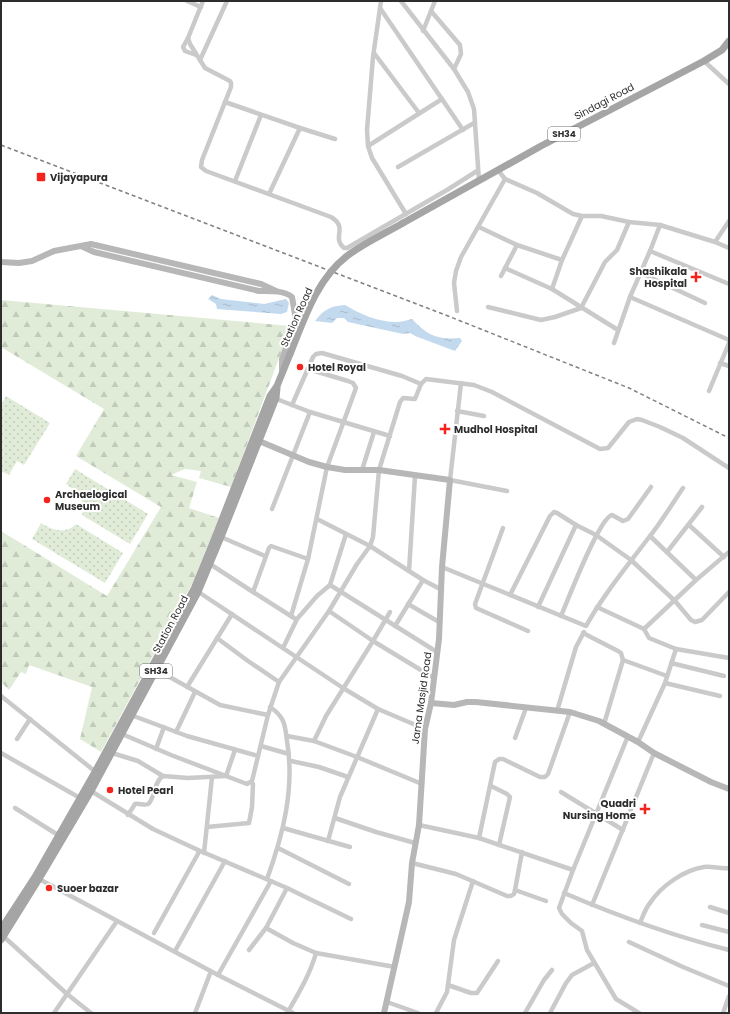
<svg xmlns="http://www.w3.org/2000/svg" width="730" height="1014" font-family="Poppins,sans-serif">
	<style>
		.grass { fill: url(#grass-dots) }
		.forest { fill: url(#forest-firs) }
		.water { fill: url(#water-ripples) }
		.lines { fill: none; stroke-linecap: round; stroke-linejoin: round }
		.street { stroke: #cacaca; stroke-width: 4.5 }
		.secondary { stroke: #b7b7b7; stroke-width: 6 }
		.primary { stroke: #a5a5a5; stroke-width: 7 }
		.rail { stroke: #828282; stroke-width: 1.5; stroke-dasharray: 4 3; stroke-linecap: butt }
		.primary-bridge { stroke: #a5a5a5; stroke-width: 7 }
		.poi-dot { fill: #f5231d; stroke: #fff; stroke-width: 1.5 }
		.labels { text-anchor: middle; stroke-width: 4; stroke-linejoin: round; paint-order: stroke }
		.shield { fill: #fff; stroke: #6c6c6c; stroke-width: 1 }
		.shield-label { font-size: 9px; font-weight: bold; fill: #2d2d2d }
		.street-label { font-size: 10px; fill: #2d2d2d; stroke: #fff }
		.poi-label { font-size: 10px; font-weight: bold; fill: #2d2d2d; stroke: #fff; text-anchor: start }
	</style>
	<defs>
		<pattern id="grass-dots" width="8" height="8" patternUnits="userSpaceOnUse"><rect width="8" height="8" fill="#e1ecd8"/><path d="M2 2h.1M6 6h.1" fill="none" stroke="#c1cbba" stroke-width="1.8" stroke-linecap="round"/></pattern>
		<pattern id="forest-firs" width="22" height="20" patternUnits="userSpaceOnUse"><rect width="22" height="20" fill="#e1ecd8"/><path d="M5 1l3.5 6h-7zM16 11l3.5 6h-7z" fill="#c1cbba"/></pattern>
		<pattern id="water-ripples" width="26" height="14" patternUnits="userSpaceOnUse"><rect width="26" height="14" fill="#c2d9ee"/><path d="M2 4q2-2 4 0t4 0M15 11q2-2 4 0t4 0" fill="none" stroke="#a7bbcc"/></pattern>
	</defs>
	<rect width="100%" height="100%" fill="#fff"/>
	<g class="grass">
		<polygon points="6,396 50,423 24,465 17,461 9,475 1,471 1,405"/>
		<path d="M75,469L148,514L130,544L82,515C87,501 77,491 66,484Z"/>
		<path d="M41,523C52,530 65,535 76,524L123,553L105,583L32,539Z"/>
	</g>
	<polygon class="forest" points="1,300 291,326 231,487 199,478 201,471 185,469 171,475 197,482 189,508 219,518 193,582 101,752 80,739 92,687 29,665 26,674 21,672 9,690 1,682 1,531 107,596 161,507 76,456 104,409 1,347"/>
	<g class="water">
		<polygon points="212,295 221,299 264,304 286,299 289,303 287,312 281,314 217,309 216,304 208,299"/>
		<path d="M345,305C360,314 378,322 396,322C401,322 407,320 412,319C427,335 437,340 460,338L462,341L455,351L415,336L411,333L403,334L348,322L344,318H337L332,323L315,321C324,309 331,306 345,305Z"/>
	</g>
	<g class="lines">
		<g class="street">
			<polyline points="187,1 201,7"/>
			<path d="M227,1L200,60L205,68L230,81L231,83V87L202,160L201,167L206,171L331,217C349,228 331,237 344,248H347L447,190L477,171"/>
			<polyline points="381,1 373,57 367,130 368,146 372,158 406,214"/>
			<polyline points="401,1 454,69 468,92 474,109 479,181"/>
			<polyline points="380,8 463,130"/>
			<polyline points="431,11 460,45 461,54 454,69"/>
			<polyline points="423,31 435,1"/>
			<polyline points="188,38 183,47 185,51 196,55"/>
			<polyline points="374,53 419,113"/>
			<polyline points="200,60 190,44 188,38 203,1"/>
			<polyline points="704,61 729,84"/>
			<polyline points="225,102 300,128 335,139"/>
			<polyline points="368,146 442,99"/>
			<polyline points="398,167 474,123"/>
			<polyline points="498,170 505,179 537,193 573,214 582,216 601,216 629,222 660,225 650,251 729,284"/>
			<polyline points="235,181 261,115"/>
			<polyline points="269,194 300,128"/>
			<polyline points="660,225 715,242 729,248"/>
			<polyline points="479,227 517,245 562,260"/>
			<polyline points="715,242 729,221"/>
			<polyline points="505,268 552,289 618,330"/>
			<polyline points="641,273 705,303"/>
			<polyline points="501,276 517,245"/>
			<polyline points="552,289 562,260 582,216"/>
			<polyline points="630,297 729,340"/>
			<polyline points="488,307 541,320 555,317 581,308 605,262 617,250 629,222"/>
			<polyline points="457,311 454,283 456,271 461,257 505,179"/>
			<polyline points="614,343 630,297 650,251"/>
			<polyline points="720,363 729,366"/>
			<polyline points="461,383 450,480 507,491"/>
			<polyline points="709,391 729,343"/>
			<polyline points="274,398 310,412 390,436"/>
			<polyline points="292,405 313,357 316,354 322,353 402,376 421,384"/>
			<polyline points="457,411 484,416"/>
			<polyline points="362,470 374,432"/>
			<polyline points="272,509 310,412"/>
			<polyline points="317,519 370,546 423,580 442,590"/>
			<polyline points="689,525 724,557"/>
			<polyline points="503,528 475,604 476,608 528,631"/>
			<polyline points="650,536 696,580"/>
			<polyline points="221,537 265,556"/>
			<polyline points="667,552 702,507"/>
			<polyline points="210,564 253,592 294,618"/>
			<path d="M442,567L586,626C604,594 627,566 650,536C662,521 672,504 683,488"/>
			<polyline points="409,571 415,476"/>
			<polyline points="330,585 437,652"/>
			<polyline points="197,591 343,688 378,709 425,729"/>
			<polyline points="253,592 269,548 271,546 308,559"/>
			<polyline points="510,595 550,516 554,512 557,513 576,525 596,535 631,560 675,601 691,620 695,622 702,620 729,592"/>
			<polyline points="408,604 439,622"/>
			<polyline points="538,607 576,525"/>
			<polyline points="597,607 644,629 696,580 729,552"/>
			<polyline points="329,611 373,641 434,678"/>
			<polyline points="291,616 308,559 327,467 356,388 353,383 348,381 308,369"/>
			<path d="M561,616C568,600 599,518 612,515L623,521L628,519L651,487"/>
			<polyline points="395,626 423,580"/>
			<polyline points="644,629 649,638 676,649 729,658"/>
			<polyline points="583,633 618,651 621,653 623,660 667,676"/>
			<polyline points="217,638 248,661 279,682"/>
			<polyline points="283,648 297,619 317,596 330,585 346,534"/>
			<polyline points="671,663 724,676"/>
			<polyline points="157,670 220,705 268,715"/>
			<polyline points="665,683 720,696"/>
			<polyline points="187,687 232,614"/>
			<polyline points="1,696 97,773"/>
			<polyline points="557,711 576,647 584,632"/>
			<polyline points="131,715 187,736 258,756"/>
			<polyline points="604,724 623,660"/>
			<polyline points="176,732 195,692"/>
			<polyline points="122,734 171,755 247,784 252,781 268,715 279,682 329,611 357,564 370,546 373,537 379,470 400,402 403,398 415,399 421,384 426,379 474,385 492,392 600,449 608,448 629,422 637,419 642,420 660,427 683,438 729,468"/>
			<polyline points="287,736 314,741 357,757 422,784"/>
			<polyline points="628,736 573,870 559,908 562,914 571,923 582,931 587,950 616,999 639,1013"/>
			<polyline points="515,738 526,708"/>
			<polyline points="17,739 30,719"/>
			<polyline points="314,741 326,716 373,641 390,612"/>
			<polyline points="638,742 665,683 676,649"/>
			<polyline points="261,746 289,754"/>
			<polyline points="156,749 164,727"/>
			<polyline points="1,753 80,798"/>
			<polyline points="112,753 138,761 163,776"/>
			<polyline points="291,761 319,767 348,777"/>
			<polyline points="491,786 507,794 510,797 499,845"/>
			<polyline points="91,791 153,829 198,850 287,888 351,919"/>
			<polyline points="561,792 623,830"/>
			<polyline points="15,808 58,835"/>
			<path d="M128,815L135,804C139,803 145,806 148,804C154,801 154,781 163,776L188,778L226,776L235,750"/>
			<polyline points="335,818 376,832 415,843"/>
			<polyline points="419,825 479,838 573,870"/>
			<polyline points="207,827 249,823 252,807 253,784"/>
			<polyline points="283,828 350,847"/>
			<polyline points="479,838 495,762 499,759 503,759 540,777 545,777 548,774 570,712"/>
			<polyline points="328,841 340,797 378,709"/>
			<polyline points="278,848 349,884"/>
			<polyline points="522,852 515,890 546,901"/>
			<polyline points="204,853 212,777"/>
			<polyline points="412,863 456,874 507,896 511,896 514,894 515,890"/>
			<polyline points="39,879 218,975 293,1013"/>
			<path d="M267,879C283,835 295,788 287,741C285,725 285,717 270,707"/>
			<path d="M564,893C618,916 673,936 729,950"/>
			<polyline points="592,905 654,753"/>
			<polyline points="710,907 729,913"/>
			<path d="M640,923C643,916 645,909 650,903C661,886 684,870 704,867C712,866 721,869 729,868"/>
			<polyline points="702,925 729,932"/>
			<polyline points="266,928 293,943 316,953 395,967"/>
			<polyline points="154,933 199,852 198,850"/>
			<polyline points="2,935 67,994 91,1013"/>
			<polyline points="629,942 683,967 729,986"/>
			<polyline points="249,950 266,928 287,888"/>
			<polyline points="175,951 225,861"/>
			<polyline points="218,975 271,881"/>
			<polyline points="448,985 471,993 477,993 498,961"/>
			<polyline points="387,1002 418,1013"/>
			<path d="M289,1010C300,991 310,974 316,953"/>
			<polyline points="54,1013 117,921"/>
			<polyline points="195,1013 211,971"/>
			<polyline points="436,1013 447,992 454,940 473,881"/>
			<polyline points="525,1013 544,980 552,970"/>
			<polyline points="550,1013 566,983 572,975 594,963"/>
			<polyline points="723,1013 729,996"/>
		</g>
		<g class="secondary">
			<path d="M81,246L94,252L259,291C269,291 284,290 292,297L296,320L282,359V372"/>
			<polyline points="1,262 19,263 32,261 54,251 91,244 261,284 276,291"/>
			<polyline points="259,441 309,462 327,467 345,470 379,470 450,480 442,567 439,639 431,703 425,729 419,825 412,863 409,902 384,1013"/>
			<polyline points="431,703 454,705 467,702 476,702 570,712 599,721 638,742 654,753 711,782 729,789"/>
		</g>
		<g class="primary">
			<polyline points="403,223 541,146 704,61 722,50 729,41"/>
			<polyline points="1,929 35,877 95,772 194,589 216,535 270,396 277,386 290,354"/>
			<polyline points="1,940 39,879 91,791 198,592 221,537 276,398 277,388"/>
		</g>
		<polyline class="rail" points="1,145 448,316 629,388 729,438"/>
		<path class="primary-bridge" d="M290,354C304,320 316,280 347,256C364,243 384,234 403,223"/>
	</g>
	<g class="poi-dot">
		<rect x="36" y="172" width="10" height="10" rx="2"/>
		<path d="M694 271h4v4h4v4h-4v4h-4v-4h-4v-4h4z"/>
		<circle cx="300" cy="367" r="4"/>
		<path d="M443 423h4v4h4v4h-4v4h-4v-4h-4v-4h4z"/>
		<circle cx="47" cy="500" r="4"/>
		<circle cx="110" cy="790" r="4"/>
		<path d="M643 803h4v4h4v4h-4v4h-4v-4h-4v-4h4z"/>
		<circle cx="49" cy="888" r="4"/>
	</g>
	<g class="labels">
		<g class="shield">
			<rect x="548" y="127" width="32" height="14" rx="3"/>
			<rect x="140" y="664" width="32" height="14" rx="3"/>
		</g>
		<g class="shield-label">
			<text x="564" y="137">SH34</text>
			<text x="156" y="674">SH34</text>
		</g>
		<g class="street-label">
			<text transform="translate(604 101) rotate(-28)" y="4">Sindagi Road</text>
			<text transform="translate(296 317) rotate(-66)" y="4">Station Road</text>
			<text transform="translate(170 624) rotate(-62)" y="4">Station Road</text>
			<text transform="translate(421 698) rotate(-82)" y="4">Jama Masjid Road</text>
		</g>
		<g class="poi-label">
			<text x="50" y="181">Vijayapura</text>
			<text x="687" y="275" text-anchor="end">Shashikala<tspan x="687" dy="12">Hospital</tspan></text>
			<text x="308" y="371">Hotel Royal</text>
			<text x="454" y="433">Mudhol Hospital</text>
			<text x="55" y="498">Archaelogical<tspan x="55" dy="12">Museum</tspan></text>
			<text x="118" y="794">Hotel Pearl</text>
			<text x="636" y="807" text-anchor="end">Quadri<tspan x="636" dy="12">Nursing Home</tspan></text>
			<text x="57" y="892">Suoer bazar</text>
		</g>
	</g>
	<rect width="730" height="1014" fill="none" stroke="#2d2d2d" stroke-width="4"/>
</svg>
